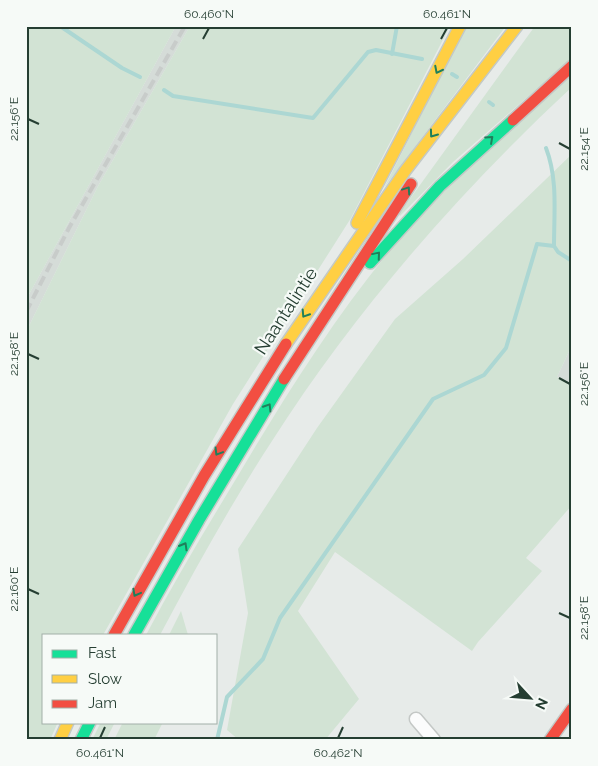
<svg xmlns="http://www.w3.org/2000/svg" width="598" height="766" font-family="Raleway,sans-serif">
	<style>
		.built { fill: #d5dcd8 }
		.green { fill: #d2e3d4 }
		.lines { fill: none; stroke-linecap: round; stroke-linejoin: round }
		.stream { stroke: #acd7d3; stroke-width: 4 }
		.street-casing { stroke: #c4c8c6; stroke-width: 15 }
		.fast-casing { stroke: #c3c9c6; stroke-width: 14 }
		.slow-casing { stroke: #c3c9c6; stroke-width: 14 }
		.jam-casing { stroke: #c3c9c6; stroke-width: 14 }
		.street { stroke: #fbfcfc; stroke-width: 12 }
		.fast { stroke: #16e098; stroke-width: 11 }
		.slow { stroke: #ffcf43; stroke-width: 11 }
		.jam { stroke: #f24e42; stroke-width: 11 }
		.rail { stroke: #c8ccca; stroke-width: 4; stroke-dasharray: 10 5; stroke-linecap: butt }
		.oneway { stroke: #1f7f5b }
		.ticks { fill: none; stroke: #253e32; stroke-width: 2 }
		.labels { text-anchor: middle; stroke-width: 4.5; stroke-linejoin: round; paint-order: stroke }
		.street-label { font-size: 18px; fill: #253e32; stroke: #f6faf7 }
		.neatline { fill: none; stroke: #253e32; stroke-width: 2 }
		.ticks-label { font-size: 12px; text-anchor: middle; fill: #253e32 }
	</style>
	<rect width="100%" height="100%" fill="#e7ebe9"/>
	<g class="built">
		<polygon points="176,26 190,26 98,186 26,332 26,300"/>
		<polygon points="572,345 572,383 557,377"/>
	</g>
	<g class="green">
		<polygon points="26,26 176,26 26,300"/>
		<polygon points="190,26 450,26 351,218 233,404 103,635 44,635 44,722 58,722 50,740 26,740 26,332 98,186"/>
		<polygon points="466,26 506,26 384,188"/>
		<polygon points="535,26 572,26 572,58 453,162 400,216 399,214"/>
		<path d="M572,75V87C459,192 355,311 272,441C231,504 195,569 160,635H146C175,580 207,527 239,474C284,398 331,323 387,254C441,188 509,133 572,75Z"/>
		<polygon points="572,154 572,345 557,377 572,383 572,505 526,558 542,571 478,642 472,651 335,552 298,611 359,699 325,740 239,740 227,730 248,613 238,549 317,428 395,319 463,259"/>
		<polygon points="181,611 188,635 169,635"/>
		<polygon points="101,722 115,722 106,740 92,740"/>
		<polygon points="123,722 163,722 154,740 114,740"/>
	</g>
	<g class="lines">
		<g class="stream">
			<polyline points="60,26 122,68 140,77"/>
			<polyline points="392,54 397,26"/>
			<polyline points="452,74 457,77"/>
			<polyline points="164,90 173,96 313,118 368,52 376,50 422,59"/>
			<polyline points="489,102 493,105"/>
			<polyline points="554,246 558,252 572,261"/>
			<path d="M217,740L227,697L263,659L280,618L433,399L484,375L506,348L537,244L554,246C554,213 558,179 546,148"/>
		</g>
		<defs>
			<polyline id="street" points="416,719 434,740"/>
			<g id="fast">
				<polyline points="370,263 440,186 513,120"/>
				<polyline points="134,635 199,520 284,379"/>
				<polyline points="81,740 90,722"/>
			</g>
			<g id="slow">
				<polyline points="357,223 460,26"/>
				<polyline points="286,344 405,171 517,26"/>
				<polyline points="60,740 68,722"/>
			</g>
			<g id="jam">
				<polyline points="513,120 572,66"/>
				<polyline points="284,379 411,184"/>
				<polyline points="114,635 204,476 286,344"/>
				<polyline points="550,740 572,709"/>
			</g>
		</defs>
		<use href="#street" class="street-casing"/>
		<use href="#fast" class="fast-casing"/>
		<use href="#slow" class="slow-casing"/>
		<use href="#jam" class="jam-casing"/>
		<use href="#street" class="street"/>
		<use href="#fast" class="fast"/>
		<use href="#slow" class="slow"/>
		<use href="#jam" class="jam"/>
		<polyline class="rail" points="26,312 69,228 185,26"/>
	</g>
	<defs><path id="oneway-chevron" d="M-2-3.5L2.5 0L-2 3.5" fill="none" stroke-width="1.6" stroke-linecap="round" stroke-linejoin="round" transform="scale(1.25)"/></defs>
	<g class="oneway">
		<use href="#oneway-chevron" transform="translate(438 70) rotate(117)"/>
		<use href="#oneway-chevron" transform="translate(433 134) rotate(126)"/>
		<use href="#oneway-chevron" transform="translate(490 139) rotate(-42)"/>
		<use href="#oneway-chevron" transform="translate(407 190) rotate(-56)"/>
		<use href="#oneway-chevron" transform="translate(377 255) rotate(-50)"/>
		<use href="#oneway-chevron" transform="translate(305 314) rotate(123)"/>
		<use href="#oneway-chevron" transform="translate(268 407) rotate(-58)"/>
		<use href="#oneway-chevron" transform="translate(218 452) rotate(121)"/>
		<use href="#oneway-chevron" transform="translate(184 546) rotate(-60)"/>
		<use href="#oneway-chevron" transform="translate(136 593) rotate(118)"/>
	</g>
	<path class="ticks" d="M203,39L209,28M441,39L447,28M28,119L39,124M559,143L570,149M28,354L39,359M559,378L570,384M28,589L39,594M559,613L570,618M100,738L105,727M338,738L343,727"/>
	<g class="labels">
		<g class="street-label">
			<text transform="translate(286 311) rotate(-57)" y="6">Naantalintie</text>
		</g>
	</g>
	<rect width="598" height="766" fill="none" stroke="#f6faf7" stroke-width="55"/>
	<rect x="42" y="634" width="175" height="90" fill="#f6faf7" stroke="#a2afa8"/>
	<rect x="52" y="650" width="25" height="8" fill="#16e098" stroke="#a2afa8"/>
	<text x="88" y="658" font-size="15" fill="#253e32">Fast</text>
	<rect x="52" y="675" width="25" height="8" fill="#ffcf43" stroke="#a2afa8"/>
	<text x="88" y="684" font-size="15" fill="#253e32">Slow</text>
	<rect x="52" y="700" width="25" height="8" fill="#f24e42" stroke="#a2afa8"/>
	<text x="88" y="708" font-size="15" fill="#253e32">Jam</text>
	<g transform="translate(530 698) rotate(116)" stroke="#f6faf7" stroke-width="4" paint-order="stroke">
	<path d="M0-4L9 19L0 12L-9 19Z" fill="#253e32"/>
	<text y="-8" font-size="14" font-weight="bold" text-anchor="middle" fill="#253e32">N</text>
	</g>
	<rect x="28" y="28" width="542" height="710" class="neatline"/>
	<g class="ticks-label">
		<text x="209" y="18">60.460°N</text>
		<text x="447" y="18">60.461°N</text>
		<text transform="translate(14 119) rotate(-90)" y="4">22.156°E</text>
		<text transform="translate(584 149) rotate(-90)" y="4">22.154°E</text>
		<text transform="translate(14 354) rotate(-90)" y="4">22.158°E</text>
		<text transform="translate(584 384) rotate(-90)" y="4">22.156°E</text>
		<text transform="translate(14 589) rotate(-90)" y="4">22.160°E</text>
		<text transform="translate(584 618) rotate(-90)" y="4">22.158°E</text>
		<text x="100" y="757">60.461°N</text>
		<text x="338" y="757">60.462°N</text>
	</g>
</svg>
